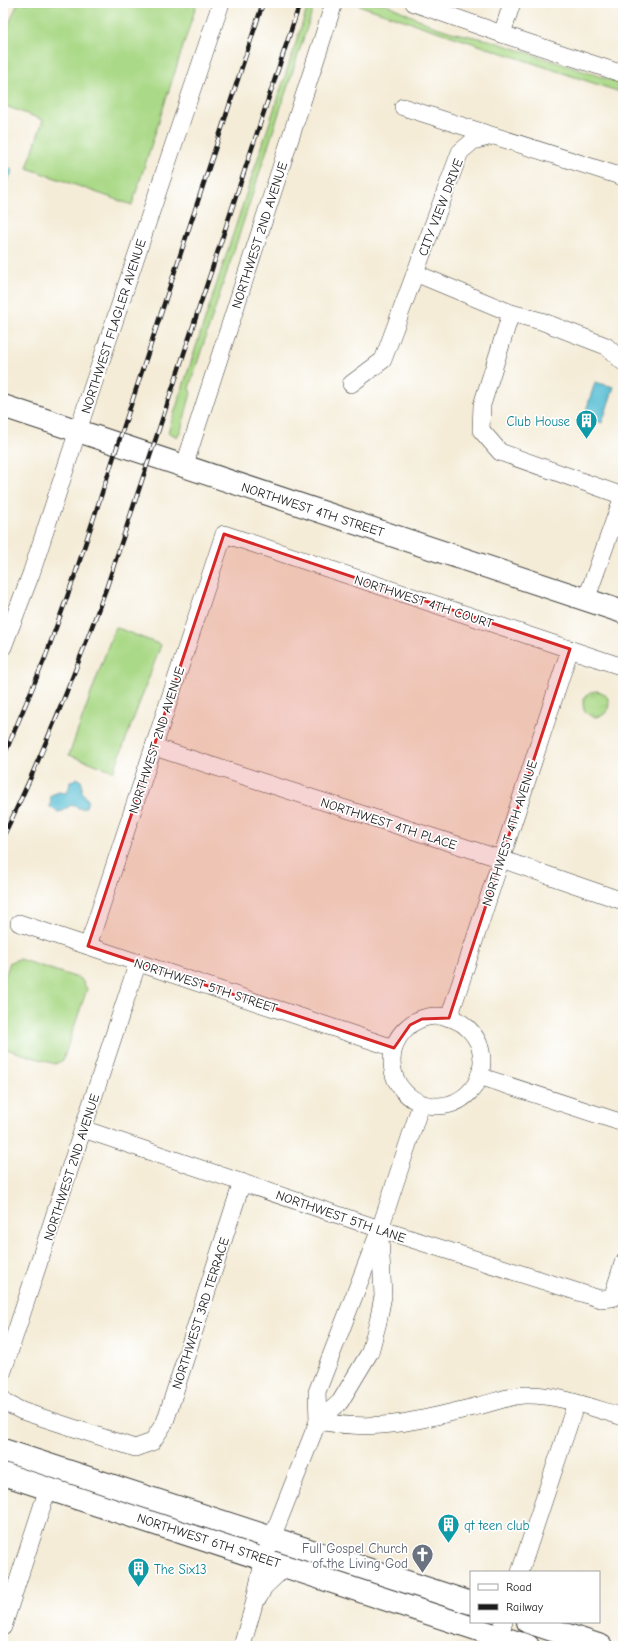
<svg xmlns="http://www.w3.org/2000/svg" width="626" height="1649" font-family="'Comic Neue',sans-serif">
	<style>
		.grass { fill: #aad987; stroke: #637a52 }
		.park { fill: url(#park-tufts); stroke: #637a52 }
		.water { fill: #55bdd3; stroke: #386c78 }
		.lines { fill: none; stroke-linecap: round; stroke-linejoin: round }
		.street-casing { stroke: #3c3b38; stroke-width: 18 }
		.secondary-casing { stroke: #3c3b38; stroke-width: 24 }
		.street { stroke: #fff; stroke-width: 17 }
		.secondary { stroke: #fff; stroke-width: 22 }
		.rail-casing { stroke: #1c1c1c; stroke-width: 4.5 }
		.rail { stroke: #fff; stroke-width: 3; stroke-dasharray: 9; stroke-linecap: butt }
		.marked { fill: #d62828; fill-opacity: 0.2; stroke: #d62828; stroke-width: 3; stroke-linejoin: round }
		.labels { text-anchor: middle; stroke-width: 3.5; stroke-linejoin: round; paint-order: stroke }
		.street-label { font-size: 13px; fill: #1c1c1c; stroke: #fff }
		.culture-label { font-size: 13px; fill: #0d838f; stroke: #fff; text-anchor: start }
		.worship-label { font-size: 13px; fill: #5b616d; stroke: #fff; text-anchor: end }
	</style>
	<defs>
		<pattern id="park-tufts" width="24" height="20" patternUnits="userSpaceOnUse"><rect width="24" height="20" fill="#aad987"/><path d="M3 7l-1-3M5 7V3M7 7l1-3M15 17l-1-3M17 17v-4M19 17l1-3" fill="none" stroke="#92ba74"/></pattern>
	</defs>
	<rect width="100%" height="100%" fill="#fff"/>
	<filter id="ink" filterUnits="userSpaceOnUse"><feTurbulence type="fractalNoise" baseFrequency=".025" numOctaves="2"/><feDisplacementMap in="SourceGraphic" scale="8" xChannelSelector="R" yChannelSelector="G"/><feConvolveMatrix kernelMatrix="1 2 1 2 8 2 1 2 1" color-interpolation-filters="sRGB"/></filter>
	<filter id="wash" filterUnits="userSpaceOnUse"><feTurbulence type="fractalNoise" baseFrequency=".012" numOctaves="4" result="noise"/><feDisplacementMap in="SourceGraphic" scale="16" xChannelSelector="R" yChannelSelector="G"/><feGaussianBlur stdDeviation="0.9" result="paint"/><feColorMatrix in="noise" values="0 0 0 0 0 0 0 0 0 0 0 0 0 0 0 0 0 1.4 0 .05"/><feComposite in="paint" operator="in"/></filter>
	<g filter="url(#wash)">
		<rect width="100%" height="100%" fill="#f4ecd7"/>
		<g class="grass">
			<polygon points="18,3 197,3 132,205 27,168 43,120 3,105 3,37"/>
			<polygon points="309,3 315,3 189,388 191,393 181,430 177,437 168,432"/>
			<polygon points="359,3 384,3 433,26 455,33 489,40 623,84 623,93 358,5"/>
			<polygon points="115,627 161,645 114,771 69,755"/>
			<polygon points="19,959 81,979 87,989 63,1060 55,1064 3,1048 3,983 10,962"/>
		</g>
		<circle class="park" cx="596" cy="704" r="13"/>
		<g class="water">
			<polygon points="4,165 13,170 3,189 3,166"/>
			<polygon points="595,382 614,387 602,423 584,417"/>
			<polygon points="77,778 82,782 82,792 88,800 86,807 82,809 71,805 63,811 58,812 50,807 51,795 59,792 66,793 69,788 70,782"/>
		</g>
	</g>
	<g filter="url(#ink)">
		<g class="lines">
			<defs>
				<g id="street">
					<polyline points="414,3 502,34 623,74"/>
					<polyline points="502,34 512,3"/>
					<polyline points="403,107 623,177"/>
					<polyline points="415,273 511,313"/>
					<polyline points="623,362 606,346 541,321 511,313 482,405 481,430 500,452 623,496"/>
					<polyline points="351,384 383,360 460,152 473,141 492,136"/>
					<polyline points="184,467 334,3"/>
					<polyline points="586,600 623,496"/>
					<polyline points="3,647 31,574 87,403 221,3"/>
					<polyline points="154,747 501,859 623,901"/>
					<polyline points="19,923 394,1048"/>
					<polyline points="88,946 224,534 623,667"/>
					<circle cx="437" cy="1061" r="45"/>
					<polyline points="449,1018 570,649"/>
					<polyline points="479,1076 623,1123"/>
					<polyline points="83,1129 380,1229 600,1299 612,1298 623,1263"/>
					<polyline points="3,1371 138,962"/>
					<polyline points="3,1399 4,1402 22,1411 135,1448 152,1442 165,1422 242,1182"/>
					<path d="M318,1421C379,1433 420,1420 478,1406C492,1403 514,1394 528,1395C560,1395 593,1408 623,1417"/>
					<polyline points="318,1421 340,1402 370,1352 378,1322 383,1296 380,1236"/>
					<polyline points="520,1572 576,1403"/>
					<polyline points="259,1597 264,1587 287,1565"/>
					<polyline points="3,1627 48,1488"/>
					<polyline points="242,1646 253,1608 264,1558 318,1421 317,1392 380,1229 421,1104"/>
					<polyline points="490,1646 499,1636 504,1622"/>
				</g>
				<g id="secondary">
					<polyline points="3,406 623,612"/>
					<polyline points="3,1450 471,1603"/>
					<polyline points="3,1474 528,1646"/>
					<polyline points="528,1622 601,1646"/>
				</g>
			</defs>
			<use href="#street" class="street-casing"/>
			<use href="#secondary" class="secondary-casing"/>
			<use href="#street" class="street"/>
			<use href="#secondary" class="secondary"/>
			<defs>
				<g id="rail">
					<polyline points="3,758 45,658 75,575 263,3"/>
					<path d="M3,837C43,755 76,671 107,586L300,3"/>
				</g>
			</defs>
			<use href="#rail" class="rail-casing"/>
			<use href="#rail" class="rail"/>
		</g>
	</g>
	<path class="marked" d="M224,534L570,649L449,1018L422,1019L410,1025L394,1048L88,946Z"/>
	<defs>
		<symbol id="building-pin" viewBox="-11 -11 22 30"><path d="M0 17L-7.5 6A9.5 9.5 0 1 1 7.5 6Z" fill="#0f9aa8" stroke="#fff"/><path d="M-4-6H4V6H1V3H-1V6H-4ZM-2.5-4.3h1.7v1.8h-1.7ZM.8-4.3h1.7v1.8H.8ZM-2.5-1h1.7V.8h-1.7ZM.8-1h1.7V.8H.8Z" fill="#fff"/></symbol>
		<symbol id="church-pin" viewBox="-11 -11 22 30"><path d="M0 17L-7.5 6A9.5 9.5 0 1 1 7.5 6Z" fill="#6b7280" stroke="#fff"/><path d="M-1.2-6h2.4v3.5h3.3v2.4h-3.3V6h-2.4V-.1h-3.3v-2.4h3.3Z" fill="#fff"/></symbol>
	</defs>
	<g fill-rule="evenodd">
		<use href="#building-pin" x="574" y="408" width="25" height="34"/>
		<use href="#building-pin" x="436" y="1512" width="25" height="34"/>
		<use href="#church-pin" x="410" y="1542" width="25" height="34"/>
		<use href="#building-pin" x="126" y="1556" width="25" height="34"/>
	</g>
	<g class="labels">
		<g class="street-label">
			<text transform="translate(440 207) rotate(-69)" y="5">CITY VIEW DRIVE</text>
			<text transform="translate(259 235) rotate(-72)" y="5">NORTHWEST 2ND AVENUE</text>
			<text transform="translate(113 326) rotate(-72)" y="5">NORTHWEST FLAGLER AVENUE</text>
			<text transform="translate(313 509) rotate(18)" y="5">NORTHWEST 4TH STREET</text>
			<text transform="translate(424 601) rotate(18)" y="5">NORTHWEST 4TH COURT</text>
			<text transform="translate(156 740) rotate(-72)" y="5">NORTHWEST 2ND AVENUE</text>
			<text transform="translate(389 823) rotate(18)" y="5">NORTHWEST 4TH PLACE</text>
			<text transform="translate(509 833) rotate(-72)" y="5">NORTHWEST 4TH AVENUE</text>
			<text transform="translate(206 985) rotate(18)" y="5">NORTHWEST 5TH STREET</text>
			<text transform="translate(71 1167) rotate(-72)" y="5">NORTHWEST 2ND AVENUE</text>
			<text transform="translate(341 1216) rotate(19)" y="5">NORTHWEST 5TH LANE</text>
			<text transform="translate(200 1313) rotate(-72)" y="5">NORTHWEST 3RD TERRACE</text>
			<text transform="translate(209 1540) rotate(18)" y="5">NORTHWEST 6TH STREET</text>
		</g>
		<g class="culture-label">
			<text x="570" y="426" text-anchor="end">Club House</text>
			<text x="464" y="1530">qt teen club</text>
			<text x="154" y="1574">The Six13</text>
		</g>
		<g class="worship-label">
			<text x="408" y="1553">Full Gospel Church<tspan x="408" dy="15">of the Living God</tspan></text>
		</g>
	</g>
	<rect width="626" height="1649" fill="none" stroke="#fff" stroke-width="16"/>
	<rect x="470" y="1571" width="130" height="52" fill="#ffffff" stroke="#a4a4a4"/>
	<rect x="478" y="1584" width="20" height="6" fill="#ffffff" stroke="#a4a4a4"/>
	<text x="506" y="1591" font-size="12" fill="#1c1c1c">Road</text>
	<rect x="478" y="1604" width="20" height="6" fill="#1c1c1c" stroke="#a4a4a4"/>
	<text x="506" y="1611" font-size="12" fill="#1c1c1c">Railway</text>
</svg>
